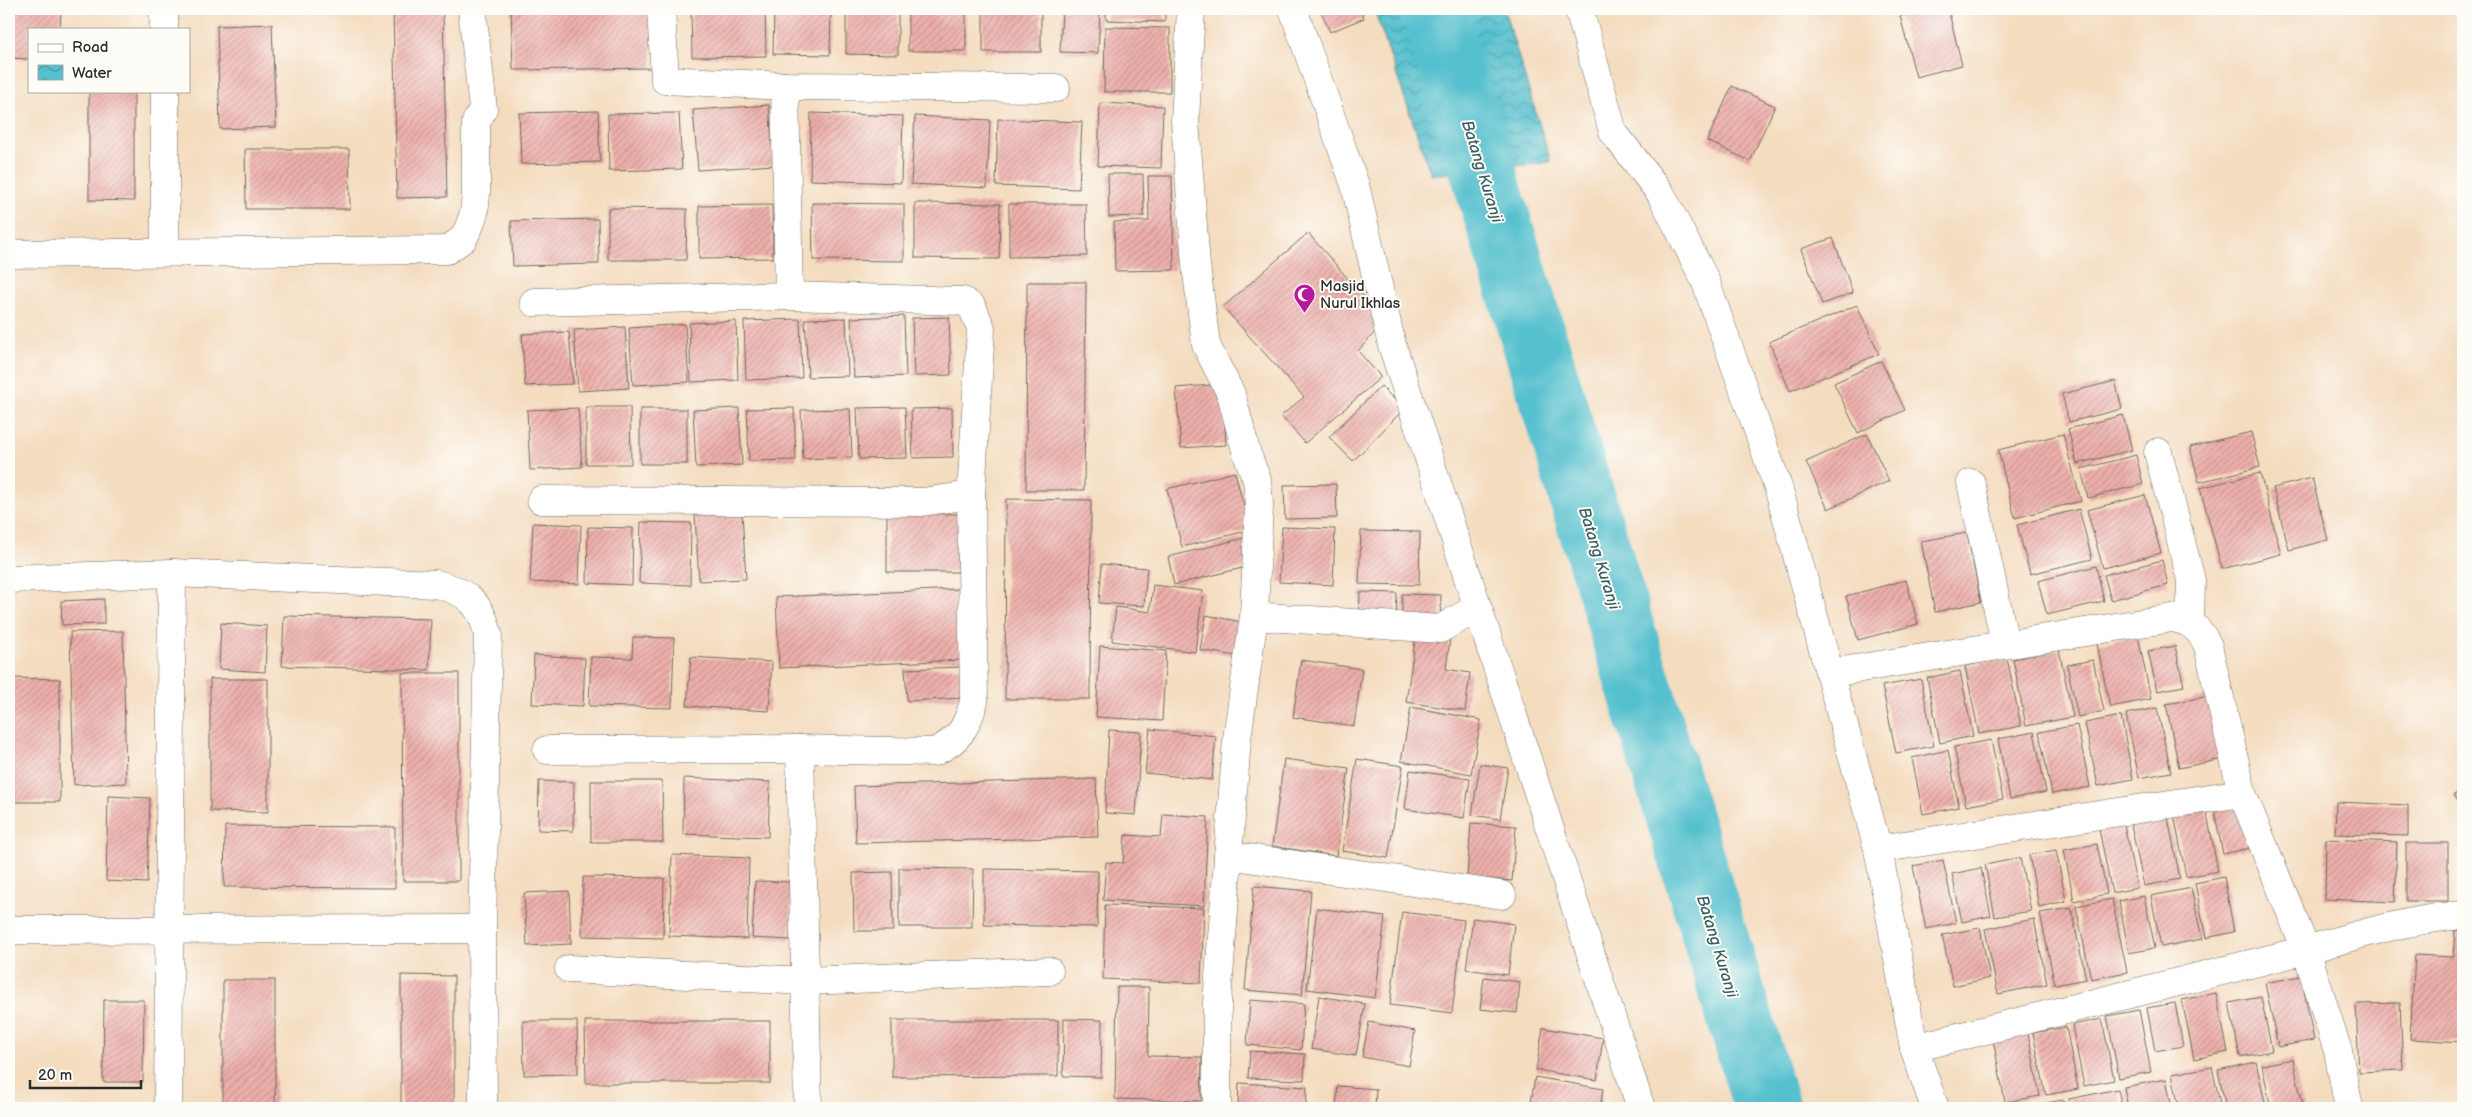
<svg xmlns="http://www.w3.org/2000/svg" width="2472" height="1117" font-family="'Balsamiq Sans',sans-serif">
	<style>
		.water { fill: url(#water-waves); stroke: #40767c }
		.lines { fill: none; stroke-linecap: round; stroke-linejoin: round }
		.river { stroke: #54c0ce; stroke-width: 66 }
		.building { fill: url(#building-hatch) }
		.minor-casing { stroke: #71695f; stroke-width: 29 }
		.minor { stroke: #fff; stroke-width: 28 }
		.labels { text-anchor: middle; stroke-width: 4; stroke-linejoin: round; paint-order: stroke }
		.poi-label { font-size: 15px; fill: #2b2b2b; stroke: #fdfcf7; text-anchor: start }
		.water-label { font-size: 16px; font-style: italic; fill: #395f64; stroke: #fdfcf7 }
	</style>
	<defs>
		<pattern id="water-waves" width="16" height="10" patternUnits="userSpaceOnUse" patternTransform="scale(1.25)"><rect width="16" height="10" fill="#54c0ce"/><path d="M0 5q4-4 8 0t8 0" fill="none" stroke="#469ca7"/></pattern>
		<pattern id="building-hatch" width="6" height="6" patternUnits="userSpaceOnUse" patternTransform="scale(1.25)"><rect width="6" height="6" fill="#eeb0ac"/><path d="M-1 1l2-2M0 6l6-6M5 7l2-2" fill="none" stroke="#c18f8c"/></pattern>
	</defs>
	<rect width="100%" height="100%" fill="#fdfcf7"/>
	<filter id="ink" filterUnits="userSpaceOnUse"><feTurbulence type="fractalNoise" baseFrequency=".02" numOctaves="2"/><feDisplacementMap in="SourceGraphic" scale="10" xChannelSelector="R" yChannelSelector="G"/><feConvolveMatrix kernelMatrix="1 2 1 2 8 2 1 2 1" color-interpolation-filters="sRGB"/></filter>
	<filter id="wash" filterUnits="userSpaceOnUse"><feTurbulence type="fractalNoise" baseFrequency=".0096" numOctaves="4" result="noise"/><feDisplacementMap in="SourceGraphic" scale="20" xChannelSelector="R" yChannelSelector="G"/><feGaussianBlur stdDeviation="1.12" result="paint"/><feColorMatrix in="noise" values="0 0 0 0 0 0 0 0 0 0 0 0 0 0 0 0 0 1.4 0 .05"/><feComposite in="paint" operator="in"/></filter>
	<g filter="url(#wash)">
		<rect width="100%" height="100%" fill="#f4dcbf"/>
		<polygon class="water" points="1374,9 1504,9 1551,162 1431,175"/>
		<g class="lines">
			<polyline class="river" points="1434,9 1767,1108"/>
		</g>
		<g id="blocks">
			<g class="building">
				<polygon points="9,9 61,9 60,29 29,29 29,59 9,58"/>
				<polygon points="393,9 443,9 447,197 397,198"/>
				<polygon points="511,9 651,9 652,68 513,70"/>
				<polygon points="691,9 765,9 766,56 692,57"/>
				<polygon points="774,9 831,9 830,55 773,54"/>
				<polygon points="846,9 898,9 898,55 846,54"/>
				<rect x="908" y="9" width="58" height="42"/>
				<rect x="983" y="9" width="58" height="43"/>
				<polygon points="1062,9 1100,9 1098,53 1060,52"/>
				<polygon points="1106,9 1165,9 1165,22 1106,20"/>
				<polygon points="1320,9 1360,9 1364,18 1330,32"/>
				<polygon points="1930,9 1948,9 1962,65 1916,77 1900,16"/>
				<polygon points="272,24 276,127 220,129 217,26"/>
				<polygon points="1105,27 1170,28 1170,92 1104,92"/>
				<polygon points="1732,86 1775,106 1750,161 1707,141"/>
				<polygon points="89,91 134,91 134,201 89,200"/>
				<polygon points="1100,103 1163,106 1161,168 1098,166"/>
				<polygon points="769,105 774,165 698,170 693,110"/>
				<polygon points="598,111 600,162 521,164 519,113"/>
				<polygon points="679,113 682,169 609,171 608,114"/>
				<polygon points="811,113 903,116 901,183 810,180"/>
				<polygon points="915,116 990,120 987,188 911,184"/>
				<polygon points="998,119 1082,122 1079,189 996,186"/>
				<polygon points="245,149 349,149 350,209 246,209"/>
				<polygon points="1108,174 1143,174 1144,216 1109,217"/>
				<polygon points="1148,176 1172,176 1174,270 1115,271 1114,222 1149,221"/>
				<polygon points="812,203 904,204 904,261 813,260"/>
				<polygon points="915,203 1000,204 999,259 915,258"/>
				<polygon points="1009,204 1086,204 1087,256 1009,257"/>
				<polygon points="772,205 773,258 699,259 699,206"/>
				<polygon points="608,208 687,209 686,260 608,260"/>
				<polygon points="598,219 599,264 513,266 511,221"/>
				<polygon points="1308,233 1385,321 1358,351 1381,377 1305,443 1281,416 1304,397 1223,307"/>
				<polygon points="1833,238 1853,293 1822,304 1801,249"/>
				<polygon points="1027,282 1086,282 1084,490 1026,490"/>
				<polygon points="1857,305 1879,354 1790,391 1769,342"/>
				<polygon points="904,316 906,376 854,378 851,318"/>
				<polygon points="949,317 951,375 914,376 912,318"/>
				<polygon points="846,318 848,376 808,377 805,319"/>
				<polygon points="800,319 802,378 746,380 744,321"/>
				<polygon points="736,321 738,380 691,382 689,323"/>
				<polygon points="685,324 689,382 633,385 629,328"/>
				<polygon points="625,327 629,388 578,391 574,330"/>
				<polygon points="569,332 573,384 525,386 522,334"/>
				<polygon points="1881,361 1905,410 1858,433 1834,383"/>
				<polygon points="2115,381 2122,409 2069,422 2062,394"/>
				<polygon points="1222,384 1226,445 1181,448 1176,388"/>
				<polygon points="1381,386 1404,409 1353,461 1329,437"/>
				<polygon points="586,407 630,407 631,464 586,464"/>
				<polygon points="905,407 907,458 859,459 857,408"/>
				<polygon points="578,408 582,467 530,470 527,410"/>
				<polygon points="739,408 742,465 696,467 693,410"/>
				<polygon points="794,408 796,460 749,461 747,409"/>
				<polygon points="952,408 953,457 913,458 911,409"/>
				<rect x="640" y="409" width="47" height="55"/>
				<polygon points="850,409 852,457 803,459 801,410"/>
				<polygon points="2123,415 2132,450 2077,464 2068,429"/>
				<polygon points="2251,432 2260,467 2199,482 2190,447"/>
				<polygon points="1867,434 1889,481 1828,509 1806,462"/>
				<polygon points="2063,434 2081,501 2015,518 1998,450"/>
				<polygon points="2136,455 2143,484 2088,498 2081,469"/>
				<polygon points="1235,472 1250,530 1182,547 1167,489"/>
				<polygon points="2260,473 2281,554 2222,569 2200,488"/>
				<polygon points="2312,478 2328,540 2289,550 2273,488"/>
				<polygon points="1336,484 1337,518 1285,519 1284,485"/>
				<polygon points="2145,495 2161,553 2103,568 2087,510"/>
				<polygon points="1006,499 1091,500 1090,699 1005,699"/>
				<polygon points="2079,509 2092,559 2030,574 2017,525"/>
				<polygon points="742,513 746,579 699,581 695,515"/>
				<polygon points="887,513 960,514 960,572 887,572"/>
				<polygon points="641,522 691,523 690,585 639,583"/>
				<polygon points="533,523 581,525 579,584 530,582"/>
				<polygon points="588,527 633,528 632,585 587,583"/>
				<polygon points="1282,527 1335,529 1333,585 1279,582"/>
				<polygon points="1361,531 1420,532 1419,585 1359,584"/>
				<polygon points="1967,533 1981,602 1935,612 1921,541"/>
				<polygon points="1248,537 1254,565 1174,585 1168,557"/>
				<polygon points="2162,560 2168,585 2111,600 2104,575"/>
				<polygon points="1102,564 1147,568 1144,606 1099,603"/>
				<polygon points="2096,566 2104,601 2047,615 2038,581"/>
				<polygon points="1906,580 1918,624 1858,640 1846,596"/>
				<polygon points="1153,585 1203,591 1195,652 1112,641 1116,607 1150,612"/>
				<polygon points="959,589 962,660 779,668 776,597"/>
				<polygon points="1360,592 1397,593 1396,621 1359,620"/>
				<polygon points="1402,594 1441,595 1440,622 1402,620"/>
				<polygon points="104,599 104,624 62,625 61,601"/>
				<polygon points="1206,615 1242,622 1236,656 1200,650"/>
				<polygon points="284,616 431,619 429,670 282,666"/>
				<polygon points="221,623 267,626 265,672 219,669"/>
				<polygon points="123,631 126,783 74,785 70,632"/>
				<polygon points="1416,634 1450,639 1446,669 1470,673 1465,711 1406,702"/>
				<polygon points="2138,636 2151,699 2110,707 2097,644"/>
				<polygon points="633,637 674,638 672,708 589,706 591,657 632,658"/>
				<polygon points="1100,646 1166,651 1162,721 1096,717"/>
				<polygon points="2175,646 2184,686 2157,691 2148,651"/>
				<polygon points="2059,650 2073,717 2026,726 2013,659"/>
				<polygon points="534,655 585,658 583,706 532,704"/>
				<polygon points="691,657 772,662 769,711 687,706"/>
				<polygon points="2007,658 2021,726 1979,734 1965,666"/>
				<polygon points="1301,660 1362,669 1354,726 1293,717"/>
				<polygon points="2093,660 2104,711 2078,717 2067,665"/>
				<polygon points="961,667 963,698 907,701 905,669"/>
				<polygon points="1960,671 1973,736 1940,743 1927,678"/>
				<polygon points="402,673 459,673 459,881 403,881"/>
				<polygon points="9,678 60,679 60,802 9,802"/>
				<polygon points="210,679 268,679 268,812 210,811"/>
				<polygon points="1921,679 1934,746 1896,753 1882,686"/>
				<polygon points="2210,696 2223,759 2179,768 2166,704"/>
				<polygon points="1411,707 1481,720 1471,774 1401,761"/>
				<polygon points="2157,708 2171,772 2139,778 2126,714"/>
				<polygon points="2121,716 2133,779 2098,786 2085,723"/>
				<polygon points="2077,725 2090,787 2052,794 2039,732"/>
				<polygon points="1150,729 1216,736 1212,780 1145,773"/>
				<polygon points="1109,730 1141,732 1136,815 1105,813"/>
				<polygon points="2034,732 2046,792 2010,799 1998,739"/>
				<polygon points="1991,740 2003,799 1966,806 1954,747"/>
				<polygon points="1948,750 1959,807 1923,814 1912,758"/>
				<polygon points="1284,759 1349,768 1336,856 1272,846"/>
				<polygon points="1357,759 1403,766 1388,858 1342,851"/>
				<polygon points="1480,764 1508,768 1500,819 1472,815"/>
				<polygon points="1410,770 1470,779 1464,818 1405,809"/>
				<polygon points="684,778 770,782 768,837 683,834"/>
				<polygon points="1096,779 1098,837 856,843 854,786"/>
				<polygon points="539,781 574,782 573,831 538,830"/>
				<polygon points="591,781 662,781 663,842 591,842"/>
				<polygon points="2463,789 2463,809 2454,795"/>
				<polygon points="108,796 150,798 147,883 106,881"/>
				<polygon points="2336,802 2408,805 2408,836 2335,834"/>
				<polygon points="2243,804 2251,848 2223,854 2214,810"/>
				<polygon points="2206,809 2218,871 2186,877 2174,815"/>
				<polygon points="2167,813 2180,879 2144,886 2130,820"/>
				<polygon points="1163,814 1208,817 1204,906 1103,900 1106,862 1123,863 1125,835 1161,837"/>
				<polygon points="1471,823 1516,826 1512,881 1467,877"/>
				<polygon points="2124,824 2137,888 2112,893 2099,829"/>
				<polygon points="225,826 395,827 395,888 224,887"/>
				<polygon points="2326,839 2397,842 2395,902 2325,899"/>
				<rect x="2406" y="843" width="42" height="58"/>
				<polygon points="2097,844 2107,894 2074,901 2064,850"/>
				<polygon points="2056,850 2066,901 2039,907 2029,855"/>
				<polygon points="672,855 749,858 747,939 669,936"/>
				<polygon points="2020,858 2031,911 1995,917 1985,865"/>
				<polygon points="1943,860 1956,923 1926,929 1913,866"/>
				<polygon points="899,868 973,869 972,927 899,927"/>
				<polygon points="1981,868 1991,916 1962,922 1952,874"/>
				<polygon points="984,869 1098,871 1097,927 984,925"/>
				<polygon points="892,872 893,931 854,931 853,873"/>
				<polygon points="583,877 664,878 663,938 582,936"/>
				<polygon points="2224,877 2234,932 2206,938 2195,883"/>
				<polygon points="755,881 792,882 790,940 752,938"/>
				<polygon points="1254,886 1311,891 1302,995 1245,990"/>
				<polygon points="2191,888 2202,939 2161,947 2151,896"/>
				<polygon points="569,891 571,944 527,946 524,893"/>
				<polygon points="2144,896 2155,948 2129,953 2119,901"/>
				<polygon points="2112,899 2127,972 2091,979 2076,906"/>
				<polygon points="1105,905 1204,908 1201,983 1103,979"/>
				<polygon points="1317,908 1385,917 1375,998 1307,989"/>
				<polygon points="2071,908 2086,979 2055,985 2040,913"/>
				<polygon points="1402,912 1464,920 1452,1013 1390,1005"/>
				<polygon points="1473,918 1514,924 1508,975 1466,969"/>
				<polygon points="2034,919 2047,984 1998,994 1985,929"/>
				<polygon points="1980,928 1990,978 1953,986 1942,935"/>
				<polygon points="2455,930 2463,931 2463,1042 2410,1039 2415,955 2453,957"/>
				<polygon points="401,975 454,976 454,1108 401,1108"/>
				<polygon points="2301,976 2314,1040 2278,1047 2265,983"/>
				<polygon points="1484,977 1520,982 1517,1013 1480,1009"/>
				<rect x="223" y="980" width="52" height="128"/>
				<polygon points="1117,987 1149,987 1148,1056 1202,1057 1201,1101 1115,1099"/>
				<polygon points="2216,993 2228,1052 2194,1059 2182,1000"/>
				<polygon points="1319,996 1365,1004 1356,1056 1311,1049"/>
				<polygon points="2261,997 2272,1051 2240,1057 2229,1003"/>
				<polygon points="104,1000 144,1000 143,1082 103,1082"/>
				<polygon points="1250,1000 1304,1004 1301,1050 1247,1045"/>
				<polygon points="2175,1003 2183,1046 2155,1051 2147,1008"/>
				<polygon points="2400,1003 2403,1070 2359,1072 2356,1004"/>
				<polygon points="2139,1010 2151,1072 2119,1078 2107,1016"/>
				<polygon points="1064,1019 1102,1020 1101,1077 1063,1076"/>
				<polygon points="2102,1019 2114,1080 2084,1086 2072,1025"/>
				<polygon points="892,1020 1058,1020 1058,1076 892,1077"/>
				<polygon points="523,1021 577,1021 578,1074 524,1075"/>
				<polygon points="585,1021 770,1021 770,1083 586,1083"/>
				<polygon points="1369,1022 1415,1031 1409,1066 1362,1057"/>
				<polygon points="2066,1027 2078,1089 2046,1095 2033,1033"/>
				<polygon points="1543,1028 1603,1038 1597,1080 1536,1070"/>
				<polygon points="2028,1033 2040,1096 2005,1102 1993,1040"/>
				<polygon points="1250,1051 1305,1054 1304,1080 1248,1078"/>
				<polygon points="2293,1059 2303,1108 2271,1108 2262,1065"/>
				<polygon points="2256,1062 2266,1108 2226,1108 2218,1070"/>
				<polygon points="2212,1067 2221,1108 2179,1108 2172,1074"/>
				<polygon points="1535,1077 1603,1089 1600,1108 1530,1108"/>
				<polygon points="2166,1079 2172,1108 2128,1108 2124,1087"/>
				<polygon points="1239,1083 1307,1087 1306,1108 1238,1108"/>
				<polygon points="1338,1086 1376,1089 1375,1108 1336,1108"/>
				<polygon points="2118,1089 2122,1108 2071,1108 2069,1099"/>
				<polygon points="2063,1100 2064,1108 2025,1108 2025,1107"/>
				<polygon points="956,1105 991,1107 991,1108 956,1108"/>
			</g>
		</g>
	</g>
	<g filter="url(#ink)">
		<use href="#blocks" fill-opacity="0" stroke="#71695f" stroke-width="1"/>
		<g class="lines">
			<defs>
				<g id="minor">
					<polyline points="164,9 164,29"/>
					<polyline points="661,9 665,80 785,86 1056,88"/>
					<polyline points="1191,9 1185,121 1196,265 1206,345 1231,394 1247,454 1257,480 1259,505 1254,616 1237,739 1217,1003 1217,1108"/>
					<polyline points="1293,9 1355,185 1392,345 1641,1108"/>
					<polyline points="1579,9 1613,132 1661,194 1705,280 1779,490 1878,849 1914,1048 1935,1108"/>
					<polyline points="785,86 789,296"/>
					<polyline points="165,91 165,252"/>
					<polyline points="9,254 447,250 463,239 469,227 474,213 476,195 476,122 483,109 472,9"/>
					<path d="M534,302L789,296L963,301L972,307L981,328L971,495L974,702C966,728 960,740 934,752L800,749L547,750"/>
					<polyline points="2158,452 2191,580 2190,623"/>
					<polyline points="1971,483 2005,643"/>
					<polyline points="541,500 922,502 971,495"/>
					<path d="M9,579L172,573L436,584C466,591 481,603 488,634L482,929L483,1108"/>
					<polyline points="1254,616 1440,629 1477,608"/>
					<path d="M1830,673L2172,618C2191,621 2200,629 2208,646L2242,793L2306,950L2338,1051L2349,1108"/>
					<polyline points="800,749 808,1108"/>
					<polyline points="1878,849 2242,793"/>
					<polyline points="1228,855 1502,895"/>
					<polyline points="9,930 482,929"/>
					<polyline points="569,969 806,981 1049,971"/>
					<path d="M1914,1048L2306,950C2357,935 2409,919 2463,915"/>
					<polyline points="168,1108 172,573"/>
				</g>
			</defs>
			<use href="#minor" class="minor-casing"/>
			<use href="#minor" class="minor"/>
		</g>
	</g>
	<defs>
		<symbol id="mosque-pin" viewBox="-11 -11 22 30"><path d="M0 17L-7.5 6A9.5 9.5 0 1 1 7.5 6Z" fill="#b5179e" stroke="#fdfcf7"/><path d="M3.5-4.9A6 6 0 1 0 3.5 4.9A5 5 0 1 1 3.5-4.9Z" fill="#fff"/></symbol>
	</defs>
	<g fill-rule="evenodd">
		<use href="#mosque-pin" x="1292" y="282" width="25" height="34"/>
	</g>
	<g class="labels">
		<g class="poi-label">
			<text x="1320" y="291">Masjid<tspan x="1320" dy="17">Nurul Ikhlas</tspan></text>
		</g>
		<g class="water-label">
			<text transform="translate(1483 171) rotate(73)" y="6">Batang Kuranji</text>
			<text transform="translate(1600 558) rotate(73)" y="6">Batang Kuranji</text>
			<text transform="translate(1718 946) rotate(73)" y="6">Batang Kuranji</text>
		</g>
	</g>
	<rect width="2472" height="1117" fill="none" stroke="#fdfcf7" stroke-width="30"/>
	<rect x="28" y="28" width="162" height="65" fill="#fdfcf7" stroke="#a9a8a5"/>
	<rect x="38" y="44" width="25" height="8" fill="#ffffff" stroke="#a9a8a5"/>
	<text x="72" y="52" font-size="15" fill="#2b2b2b">Road</text>
	<rect x="38" y="65" width="25" height="15" fill="url(#water-waves)" stroke="#a9a8a5"/>
	<text x="72" y="78" font-size="15" fill="#2b2b2b">Water</text>
	<path d="M30 1080v8h111v-8" fill="none" stroke="#2b2b2b" stroke-width="2.5"/>
	<text x="38" y="1080" font-size="15" fill="#2b2b2b" stroke="#fdfcf7" stroke-width="4" paint-order="stroke">20 m</text>
</svg>
